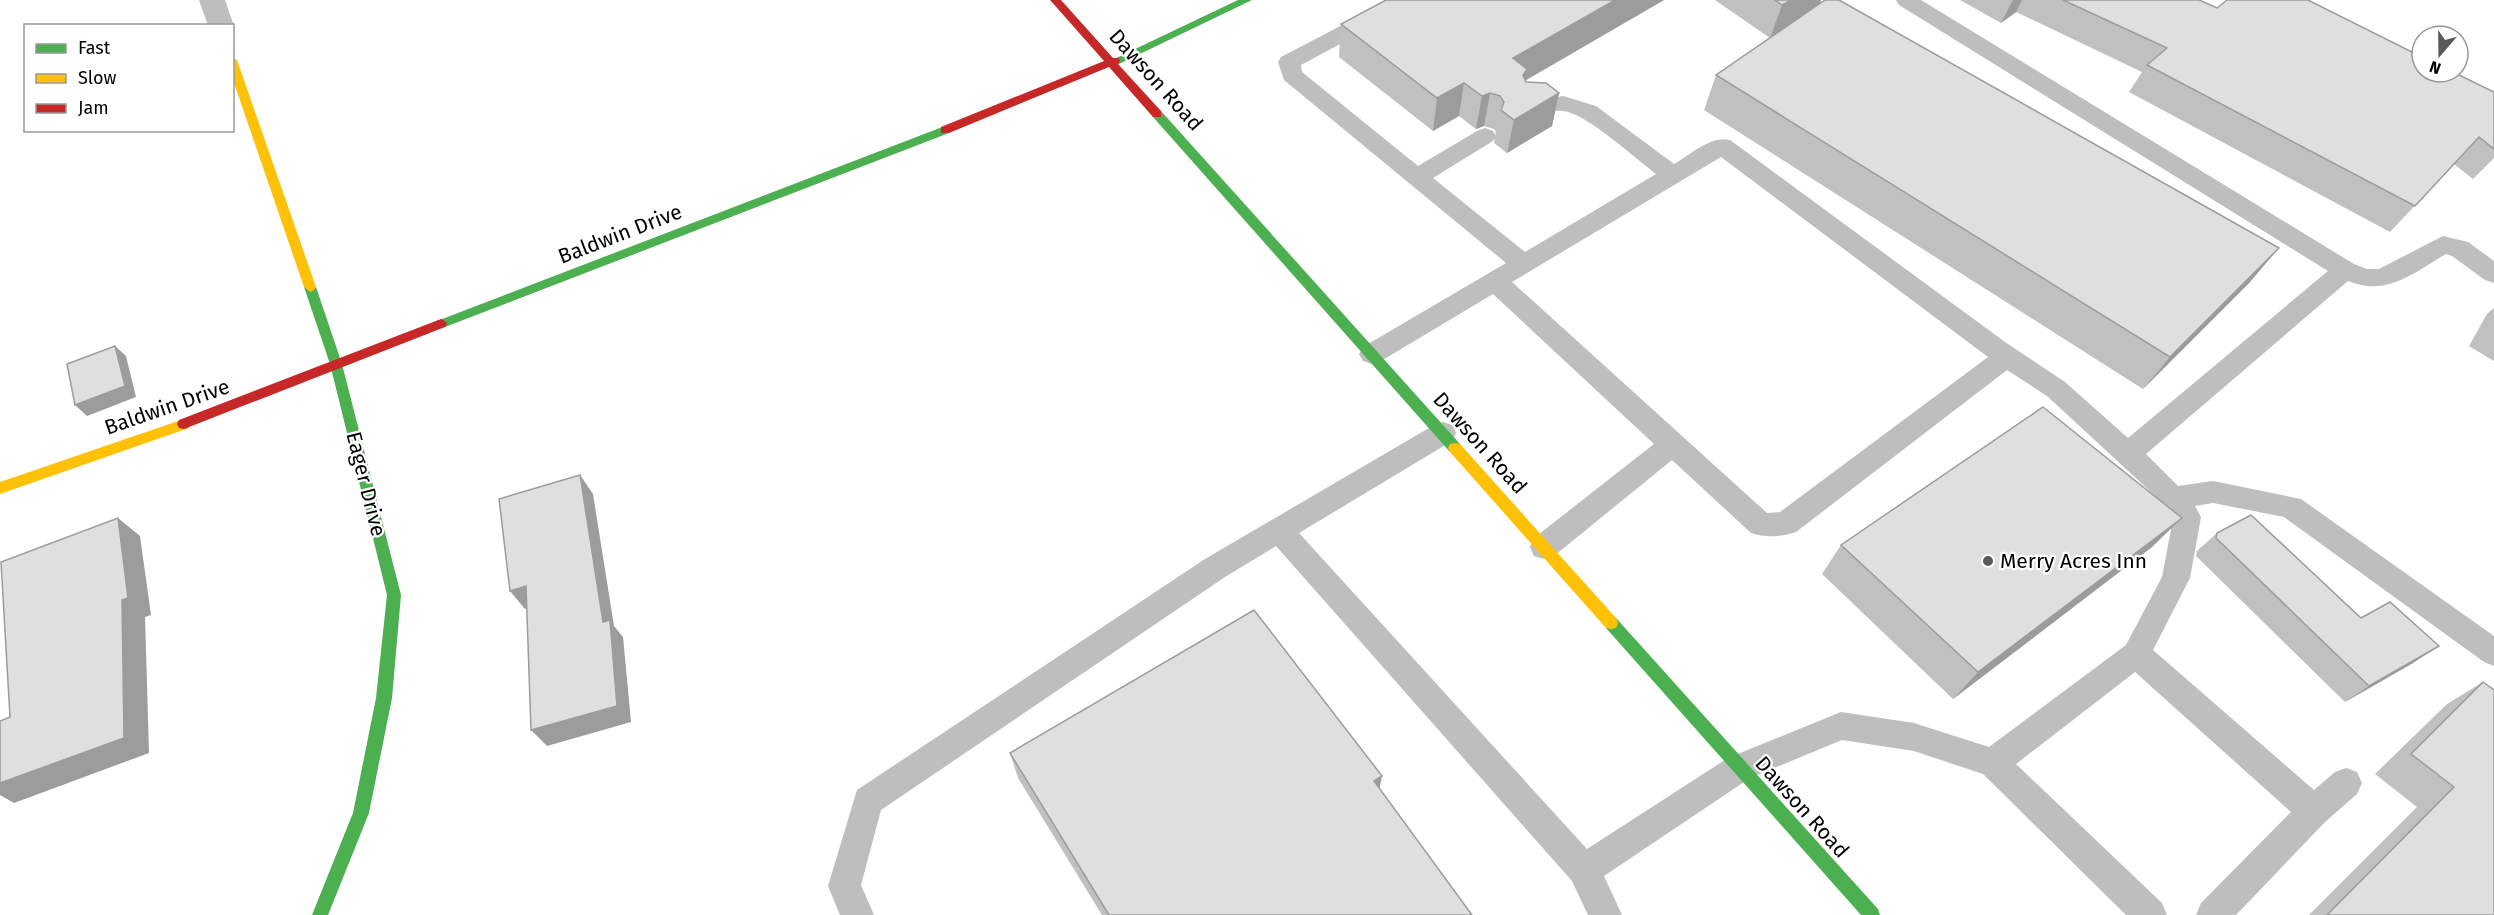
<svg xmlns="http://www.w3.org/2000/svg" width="2494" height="915" font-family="'Fira Sans',sans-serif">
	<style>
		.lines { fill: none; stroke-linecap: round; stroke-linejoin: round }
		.lane { fill: #bebebe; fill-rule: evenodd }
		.street { fill: #bebebe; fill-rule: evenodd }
		.fast { fill: #4caf50; fill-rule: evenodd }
		.slow { fill: #ffc107; fill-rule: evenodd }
		.jam { fill: #c62828; fill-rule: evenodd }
		.wall { fill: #c0c0c0 }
		.shaded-wall { fill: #9c9c9c }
		.building { fill: #dfdfdf; stroke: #9c9c9c; stroke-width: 1.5 }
		.poi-dot { fill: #595959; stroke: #fff; stroke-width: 2 }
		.labels { text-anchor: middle; stroke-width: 4.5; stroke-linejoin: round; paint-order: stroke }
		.street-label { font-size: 21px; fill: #000; stroke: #fff }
		.poi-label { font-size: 21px; fill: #000; stroke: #fff; text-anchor: start }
	</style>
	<rect width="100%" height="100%" fill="#fff"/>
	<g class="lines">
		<path class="lane" d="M1390,0H1416L1413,5L1301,65L1302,72L1418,166L1477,131L1485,128L1493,131L1496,136L1493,141L1433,178L1525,252L1656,174C1636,159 1586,113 1563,111C1549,109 1536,118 1521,114L1518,109L1521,104L1563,96L1596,106L1674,164C1690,155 1711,135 1730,140L2005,342L2065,382L2128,438L2328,271L1899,5L1896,0H1921L2354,264L2367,269H2379L2443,236L2468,242L2494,261V283L2485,280L2452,256L2446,254C2413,273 2387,297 2348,281L2146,454L2178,486L2213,481L2301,499L2494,636V666L2484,662L2284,517L2213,503L2195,506L2201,517L2190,578L2153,650L2314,790L2335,772L2346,768L2357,772L2362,783L2357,794L2325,822L2236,915H2196L2201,903L2291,812L2135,672L2016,764L2162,903L2167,915H2126L1983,774L1914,751L1842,740L1750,778L1604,876L1622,915H1588L1572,881L1276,546L1225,577L881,810L861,885L874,915H840L828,886L857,790L1205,559L1434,425L1443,422L1452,425L1456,433L1452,441L1299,533L1587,849L1728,758L1841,712L1914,723L1989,747L2126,645L2162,577L2173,519L2152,493L2047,396L2007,370L1796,532C1781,537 1766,538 1751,533L1672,460L1554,556L1544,559L1534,556L1530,547L1534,538L1654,444L1493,294L1381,361L1372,364L1363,361L1359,354L1363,347L1506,263L1284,80L1278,62L1281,57ZM1721,157L1988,357L1780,512L1767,513L1512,282Z"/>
		<polygon class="street" points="199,0 225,0 234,26 232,28 232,26 208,26"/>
		<g class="fast">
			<polygon points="1238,0 1252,0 1119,64 1111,64 1110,61"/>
			<polygon points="1157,110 1161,111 1460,444 1462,448 1460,452 1450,452 1153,117 1151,114"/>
			<polygon points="945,126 951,130 949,133 445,327 437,327 435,324 437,321"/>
			<polygon points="310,282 316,287 342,364 401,595 392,698 369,813 328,915 312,915 353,813 376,698 387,595 330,364 304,287"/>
			<polygon points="1611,617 1616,618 1878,909 1880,915 1861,915 1606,628 1604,623 1606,618"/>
		</g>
		<g class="slow">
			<polygon points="232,57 237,60 316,287 314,290 310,292 304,287 232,77"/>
			<polygon points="184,419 189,420 191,424 189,428 0,494 0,482"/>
			<polygon points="1455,443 1460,444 1616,618 1618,623 1616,628 1611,629 1606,628 1450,452 1448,448 1450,444"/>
		</g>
		<g class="jam">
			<polygon points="1050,0 1061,0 1113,58 1119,58 1120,61 1118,64 1161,111 1161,117 1153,117 1109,67 949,133 941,133 941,127 1104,61"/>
			<polygon points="441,319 445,321 447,324 445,327 184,429 179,428 177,424 179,420"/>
		</g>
	</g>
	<g class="wall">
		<polygon points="1386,0 1664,0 1525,81 1526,82 1559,93 1552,126 1507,153 1494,143 1496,132 1494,129 1484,126 1476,129 1459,116 1433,131 1339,57 1341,24"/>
		<polygon points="1715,0 1821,0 1820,3 2250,282 2143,389 1704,110 1716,75 1770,38"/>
		<polygon points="1960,0 2199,0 2217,8 2494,92 2494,158 2473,179 2454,164 2390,232 2129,92 2142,72 2016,12 2001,23"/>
		<polygon points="2494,308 2494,361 2469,346 2487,314"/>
		<polygon points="2217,533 2361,618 2413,663 2345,702 2196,556 2197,551"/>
		<polygon points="1841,545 2152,547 1953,699 1822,574"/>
		<polygon points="2483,682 2494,915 2309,915 2417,807 2375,774 2447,704"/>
		<polygon points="1010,753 1379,789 1472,915 1102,915 1018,778"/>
	</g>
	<g class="shaded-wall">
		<polygon points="1615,0 1664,0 1524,81 1513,58"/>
		<polygon points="1791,0 1821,0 1816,14 1770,38 1782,5"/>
		<polygon points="2013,0 2022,0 2016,12 2001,23"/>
		<polygon points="1464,83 1459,116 1433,131 1437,98"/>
		<polygon points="1490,93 1484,126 1476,129 1482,96"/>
		<polygon points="1559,93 1552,126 1507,153 1514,120"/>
		<polygon points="2279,248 2250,282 2143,389 2170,357"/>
		<polygon points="115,346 126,356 136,397 87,416 75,405"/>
		<polygon points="580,475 593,494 614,626 623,637 631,722 547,746 531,730 603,622"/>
		<polygon points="118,518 140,536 151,615 145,617 149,753 14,803 0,795 0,783 122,600"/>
		<polygon points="2182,518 2152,547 1953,699 1978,672"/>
		<polygon points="526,586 541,604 525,609 510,591"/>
		<polygon points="2439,646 2413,663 2345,702 2369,686"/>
		<polygon points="1382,776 1377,800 1374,781"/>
	</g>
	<g class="building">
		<polygon points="1386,0 1615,0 1513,58 1527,69 1523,75 1526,82 1546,83 1559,93 1514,120 1501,110 1504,102 1500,96 1490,93 1482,96 1464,83 1437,98 1341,24"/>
		<polygon points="1775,0 1791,0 1782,5"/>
		<polygon points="1825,0 1839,0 2279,248 2170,357 1716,75"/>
		<polygon points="2063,0 2199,0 2217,8 2227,0 2308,0 2422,57 2422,72 2453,72 2494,92 2494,149 2479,137 2415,206 2147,65 2167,48"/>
		<polygon points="115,346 125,386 75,405 67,364"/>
		<polygon points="2043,407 2182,518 1978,672 1841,545"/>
		<polygon points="580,475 603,622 610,620 617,706 531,730 526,586 510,591 499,499"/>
		<polygon points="2251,515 2361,618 2390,602 2439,646 2369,686 2216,538 2217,533"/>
		<polygon points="118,518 128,598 122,600 124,738 0,783 0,721 10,717 1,562"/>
		<polygon points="1254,610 1382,776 1374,781 1472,915 1109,915 1010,753"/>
		<polygon points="2483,682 2494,690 2494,915 2327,915 2454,787 2411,754"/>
	</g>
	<circle class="poi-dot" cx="1988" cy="561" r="6"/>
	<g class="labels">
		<g class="street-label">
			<text transform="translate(1156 80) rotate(48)" y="7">Dawson Road</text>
			<text transform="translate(620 234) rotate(-21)" y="7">Baldwin Drive</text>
			<text transform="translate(167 407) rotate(-19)" y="7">Baldwin Drive</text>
			<text transform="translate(1480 443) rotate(48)" y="7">Dawson Road</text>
			<text transform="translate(366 484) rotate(76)" y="7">Eager Drive</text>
			<text transform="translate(1802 807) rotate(48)" y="7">Dawson Road</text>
		</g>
		<g class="poi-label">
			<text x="2000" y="568">Merry Acres Inn</text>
		</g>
	</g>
	<rect x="24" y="24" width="210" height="108" fill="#ffffff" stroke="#999999" stroke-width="1.5"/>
	<rect x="36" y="44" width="30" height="9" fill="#4caf50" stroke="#999999" stroke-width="1.5"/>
	<text x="78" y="54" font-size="18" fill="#000000">Fast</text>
	<rect x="36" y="74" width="30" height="9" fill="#ffc107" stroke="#999999" stroke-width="1.5"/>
	<text x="78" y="84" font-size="18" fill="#000000">Slow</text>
	<rect x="36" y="104" width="30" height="9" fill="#c62828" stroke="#999999" stroke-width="1.5"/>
	<text x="78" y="114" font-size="18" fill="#000000">Jam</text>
	<g transform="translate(2440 54) rotate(200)"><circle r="28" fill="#ffffff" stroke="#999999" stroke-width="1.5"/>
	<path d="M0-4.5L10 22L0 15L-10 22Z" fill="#595959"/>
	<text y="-9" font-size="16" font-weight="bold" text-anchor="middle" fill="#000000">N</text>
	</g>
</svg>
